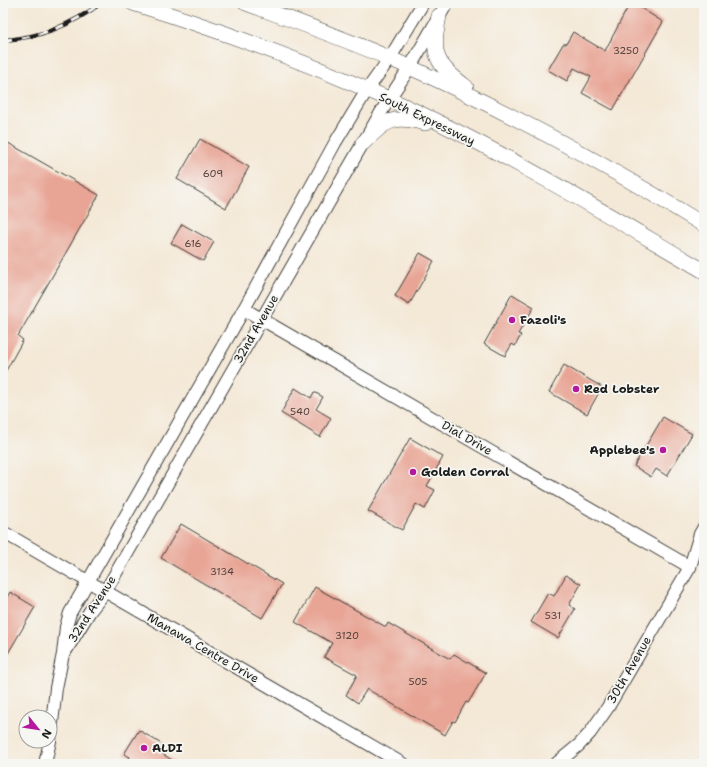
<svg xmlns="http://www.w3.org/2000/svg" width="707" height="767" font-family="'Shantell Sans',sans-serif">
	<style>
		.building { fill: #e8a494 }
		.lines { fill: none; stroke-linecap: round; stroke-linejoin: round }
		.minor-casing { stroke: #3c3b38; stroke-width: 14 }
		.major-casing { stroke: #3c3b38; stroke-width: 16 }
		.minor { stroke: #fff; stroke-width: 12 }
		.major { stroke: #fff; stroke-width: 15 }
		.rail-casing { stroke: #1c1c1c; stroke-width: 4.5 }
		.rail { stroke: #f6f6f2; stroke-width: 3; stroke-dasharray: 9; stroke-linecap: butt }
		.poi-dot { fill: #b5179e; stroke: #f6f6f2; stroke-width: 1.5 }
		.labels { text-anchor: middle; stroke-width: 3.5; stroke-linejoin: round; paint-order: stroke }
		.number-label { font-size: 10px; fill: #4f3e3a }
		.street-label { font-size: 12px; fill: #1c1c1c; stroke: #f6f6f2 }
		.poi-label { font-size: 12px; font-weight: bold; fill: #1c1c1c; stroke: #f6f6f2; text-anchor: start }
	</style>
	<rect width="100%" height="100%" fill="#f6f6f2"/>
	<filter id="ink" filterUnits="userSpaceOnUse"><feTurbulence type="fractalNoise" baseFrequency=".025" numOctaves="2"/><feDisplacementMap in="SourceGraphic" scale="8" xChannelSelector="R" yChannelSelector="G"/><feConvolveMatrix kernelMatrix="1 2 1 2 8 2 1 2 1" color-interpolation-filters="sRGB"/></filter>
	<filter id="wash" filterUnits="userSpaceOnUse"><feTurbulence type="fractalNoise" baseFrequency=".012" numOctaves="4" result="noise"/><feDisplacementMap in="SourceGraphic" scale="16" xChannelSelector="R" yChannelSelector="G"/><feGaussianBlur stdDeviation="0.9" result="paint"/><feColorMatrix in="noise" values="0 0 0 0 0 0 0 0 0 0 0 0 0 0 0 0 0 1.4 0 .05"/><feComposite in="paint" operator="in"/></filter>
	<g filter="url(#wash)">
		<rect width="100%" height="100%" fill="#f4e8d6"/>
		<g id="blocks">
			<g class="building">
				<polygon points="630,3 633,3 663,22 613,110 582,93 591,77 574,68 567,81 548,70 563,44 566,44 573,32 605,51"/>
				<polygon points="200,139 249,167 226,208 177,179"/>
				<polygon points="3,140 99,195 18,336 23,340 3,376"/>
				<polygon points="182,224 214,242 203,261 171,243"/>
				<polygon points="420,253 434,261 409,305 395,296"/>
				<polygon points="512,294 534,307 518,334 521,335 515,346 512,344 505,356 484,344"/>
				<polygon points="564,365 602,387 587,414 549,392"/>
				<polygon points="295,388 311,398 314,392 323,397 316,409 331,418 320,437 281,413"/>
				<polygon points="663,417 692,434 667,476 656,469 651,477 634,466"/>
				<polygon points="410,438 443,457 427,486 435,490 425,509 416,504 402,530 368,511"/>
				<polygon points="181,524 282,584 262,618 161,558"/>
				<polygon points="566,575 581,584 569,605 575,609 558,638 531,622 548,593 554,596"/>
				<polygon points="315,587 386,627 388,623 450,659 454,654 486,673 468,703 466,702 455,722 453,721 445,735 367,689 358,703 346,695 357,675 324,657 332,643 295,622"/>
				<polygon points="10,592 35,607 3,662 3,604"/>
				<polygon points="139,730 163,745 158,751 178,764 126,764 130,757 124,754"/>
			</g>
		</g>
	</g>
	<g filter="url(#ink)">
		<use href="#blocks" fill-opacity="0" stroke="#3c3b38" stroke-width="1"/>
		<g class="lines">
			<defs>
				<g id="minor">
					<polyline points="244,309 690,567"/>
					<polyline points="3,532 403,764"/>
					<polyline points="65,652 90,611 105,592 363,143 389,99 410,67 447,3"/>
					<polyline points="50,740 56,688 63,654 66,627 70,613 244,309 335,143 367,90 390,58 423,3"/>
					<polyline points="45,764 50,741"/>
					<polyline points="556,764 579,745 590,733 608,707 690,567 700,534 704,527"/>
				</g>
				<g id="major">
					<path d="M133,3C220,30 306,62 389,99C498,148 601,211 704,271"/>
					<path d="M246,3C295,21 343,38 391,59C499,106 603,163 704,225"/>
					<path d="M439,16C431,56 435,63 466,87"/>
					<path d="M363,143C386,121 392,114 425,123"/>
				</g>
			</defs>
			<use href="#minor" class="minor-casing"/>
			<use href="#major" class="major-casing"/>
			<use href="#minor" class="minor"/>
			<use href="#major" class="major"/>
			<defs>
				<path id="rail" d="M3,40C39,38 72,25 101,3"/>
			</defs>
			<use href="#rail" class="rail-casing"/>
			<use href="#rail" class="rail"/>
		</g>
	</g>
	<g class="poi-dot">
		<circle cx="512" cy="320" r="4"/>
		<circle cx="576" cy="389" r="4"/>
		<circle cx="663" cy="450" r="4"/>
		<circle cx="413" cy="472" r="4"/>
		<circle cx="144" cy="748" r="4"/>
	</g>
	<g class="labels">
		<g class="number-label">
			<text x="626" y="54">3250</text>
			<text x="213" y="177">609</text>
			<text x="193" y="247">616</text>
			<text x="300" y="415">540</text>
			<text x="222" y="575">3134</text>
			<text x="553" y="619">531</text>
			<text x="347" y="639">3120</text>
			<text x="418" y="685">505</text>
		</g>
		<g class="street-label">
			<text transform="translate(427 119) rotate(26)" y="4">South Expressway</text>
			<text transform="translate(256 329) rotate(-60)" y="4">32nd Avenue</text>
			<text transform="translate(467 438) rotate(30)" y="4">Dial Drive</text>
			<text transform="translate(92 609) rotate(-57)" y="4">32nd Avenue</text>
			<text transform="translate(203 648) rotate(30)" y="4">Manawa Centre Drive</text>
			<text transform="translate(629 670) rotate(-60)" y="4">30th Avenue</text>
		</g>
		<g class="poi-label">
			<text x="520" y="324">Fazoli's</text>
			<text x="584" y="393">Red Lobster</text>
			<text x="655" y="454" text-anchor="end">Applebee's</text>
			<text x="421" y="476">Golden Corral</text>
			<text x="152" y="752">ALDI</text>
		</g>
	</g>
	<rect width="707" height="767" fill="none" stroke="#f6f6f2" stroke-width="16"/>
	<g transform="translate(38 729) rotate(120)"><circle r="19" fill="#f6f6f2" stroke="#9f9f9c"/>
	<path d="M0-3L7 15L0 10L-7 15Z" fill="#b5179e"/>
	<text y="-6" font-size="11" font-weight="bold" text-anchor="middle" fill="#1c1c1c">N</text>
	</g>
</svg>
